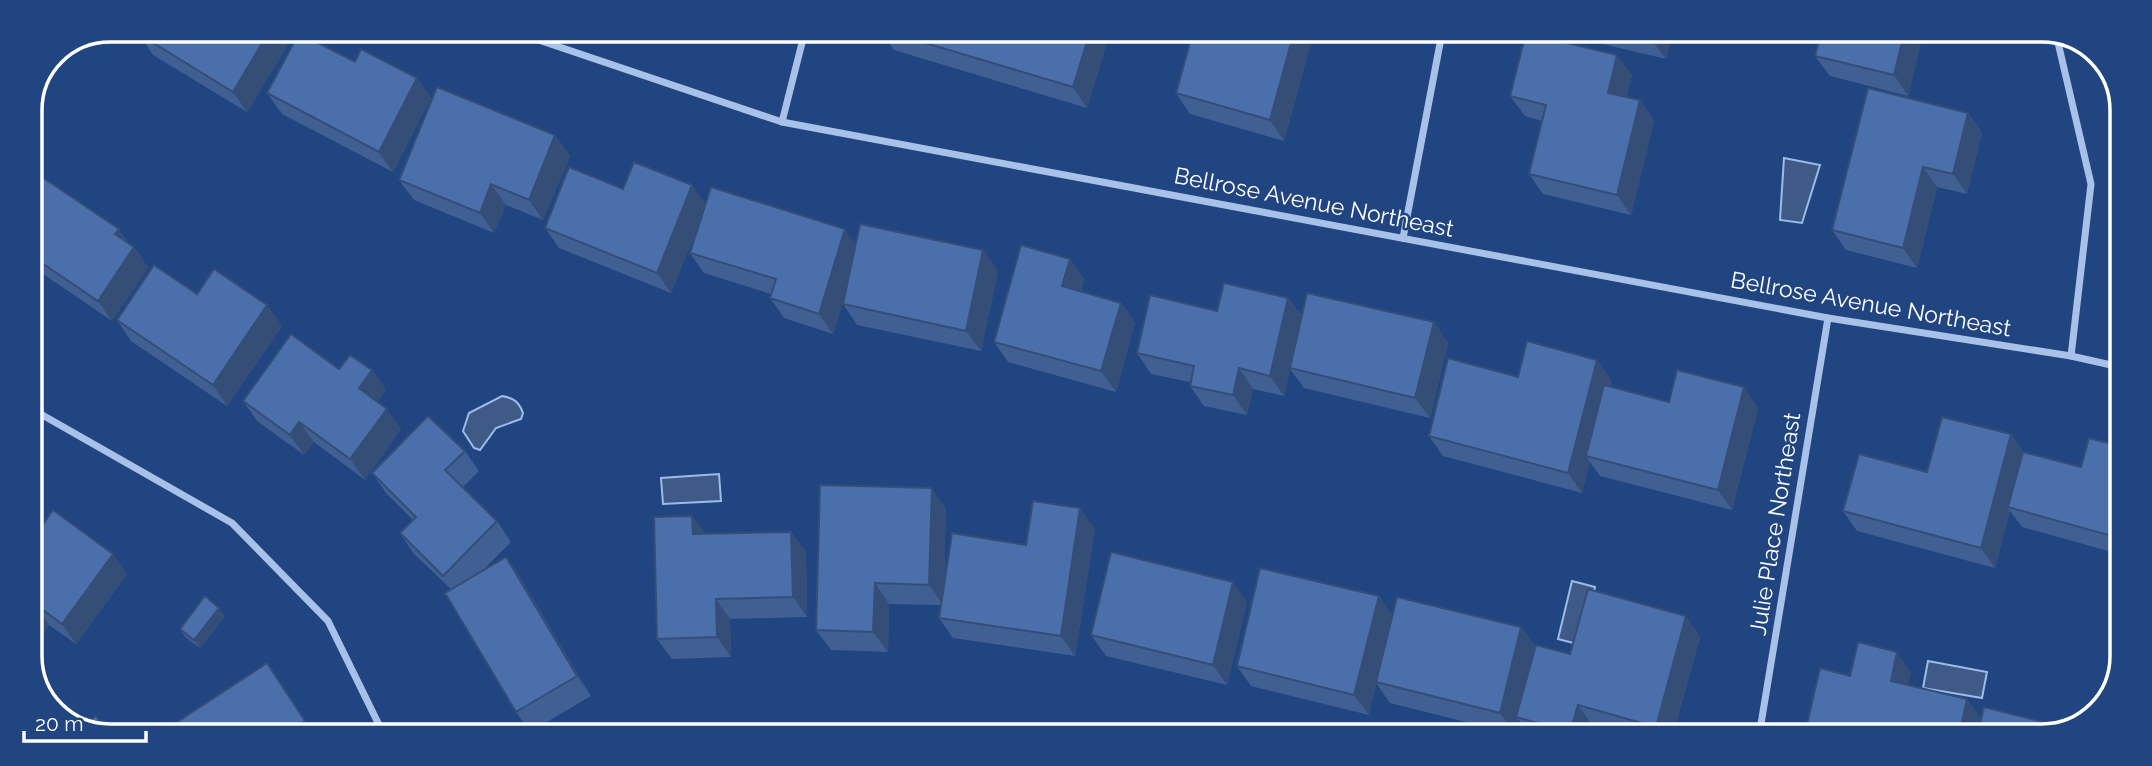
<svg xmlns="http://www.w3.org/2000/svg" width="2152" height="766" font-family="Raleway,sans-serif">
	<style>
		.green { fill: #355e9f }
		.water { fill: #3f5a86; stroke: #9bbbe9; stroke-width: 2 }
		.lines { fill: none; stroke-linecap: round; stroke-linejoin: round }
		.minor { stroke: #a7c1e8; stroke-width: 7 }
		.wall { fill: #405f92 }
		.shaded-wall { fill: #344e77 }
		.building { fill: #4a6faa; stroke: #344e77; stroke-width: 2 }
		.labels { text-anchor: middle; stroke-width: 5; stroke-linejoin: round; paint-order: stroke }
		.street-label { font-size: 23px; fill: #fff; stroke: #214581 }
		.rim { fill: none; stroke: #fff; stroke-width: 3.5 }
	</style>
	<rect width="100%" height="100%" fill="#214581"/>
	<polygon class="green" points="2121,249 2120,332 2110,319"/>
	<g class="water">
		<polygon points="1784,158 1820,165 1802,223 1780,220"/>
		<path d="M502,396C514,398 519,402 523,413L521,419L496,428L480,450L474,448L463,431L469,413Z"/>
		<polygon points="719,474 721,501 663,504 661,478"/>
		<polygon points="1572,581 1595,587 1581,645 1558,639"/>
		<polygon points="1928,661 1987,672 1982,698 1923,688"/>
	</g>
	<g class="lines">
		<g class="minor">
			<polyline points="512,31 782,122 1828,318 2071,356 2120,367"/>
			<polyline points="2056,34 2091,184 2071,356"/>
			<polyline points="782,122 805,31"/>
			<polyline points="1403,238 1442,33"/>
			<polyline points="30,408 232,523 328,621 383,733"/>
			<polyline points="1759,736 1828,318"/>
		</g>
	</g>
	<g class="wall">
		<polygon points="142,30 288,30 293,36 247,112 153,55 139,34"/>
		<polygon points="881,31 1110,32 1087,108 894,50"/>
		<polygon points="1314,32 1284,141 1190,114 1176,93"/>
		<polygon points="1556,33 1672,33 1666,59"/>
		<polygon points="1821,33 1923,34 1908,96 1830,76 1815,56"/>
		<polygon points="355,62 417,78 431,98 393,172 282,114 267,93"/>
		<polygon points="1632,75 1626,97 1640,100 1654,121 1631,215 1543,194 1529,174 1542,121 1525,116 1510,96"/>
		<polygon points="1968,113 1982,133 1967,194 1937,187 1917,268 1846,250 1832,230"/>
		<polygon points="555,135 570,156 543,220 506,205 494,233 414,200 399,180"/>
		<polygon points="30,169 134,247 148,268 112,321 30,265"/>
		<polygon points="692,185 705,204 855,244 983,250 998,271 981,351 857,325 843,304 843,302 833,334 784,318 770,298 771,294 704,273 690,253 700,221 671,293 559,248 545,228 623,189"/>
		<polygon points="1070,259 1084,279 1081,291 1121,303 1135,323 1116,392 1008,362 994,342"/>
		<polygon points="197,294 267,305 282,326 227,406 131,341 117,320"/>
		<polygon points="1288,298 1302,317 1434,322 1448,343 1430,418 1304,388 1290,369 1284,396 1253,389 1247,415 1204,406 1190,386 1190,382 1151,374 1137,353"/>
		<polygon points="1597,360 1611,380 1610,387 1669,402 1758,408 1732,510 1600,476 1590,462 1582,493 1443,456 1429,436 1518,377"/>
		<polygon points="339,369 372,370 386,390 377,402 401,429 365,480 314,442 304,455 257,421 243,401"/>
		<polygon points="2011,434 2023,452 2081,467 2120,446 2119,554 2022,527 2010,511 1995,568 1857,531 1843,511"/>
		<polygon points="465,451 479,471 463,487 497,521 511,542 482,571 506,557 520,577 591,696 530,732 516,712 451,589 414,554 400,533 413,520 386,493 372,473"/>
		<polygon points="946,509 944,588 1026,545 1095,529 1075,656 953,638 939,618 941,605 889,604 888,652 831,650 816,630"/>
		<polygon points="692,516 705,534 791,532 806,552 807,617 730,619 731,657 672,659 657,639"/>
		<polygon points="30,519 41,527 127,574 76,644 49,625 42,635 30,626"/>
		<polygon points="1379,596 1393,616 1521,627 1535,647 1570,654 1686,616 1700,637 1673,735 1628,735 1592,725 1589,735 1529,735 1518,719 1514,734 1390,703 1376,683 1369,715 1251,686 1237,666"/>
		<polygon points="1247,602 1227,685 1106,656 1091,635"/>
		<polygon points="225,616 200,648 185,637 180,629"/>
		<polygon points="267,663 313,733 162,732"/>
	</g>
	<g class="shaded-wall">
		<polygon points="112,30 122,30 117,36"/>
		<polygon points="270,30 288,30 293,36 247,112 233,92"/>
		<polygon points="1090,32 1110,32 1087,108 1073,87"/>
		<polygon points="1294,32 1314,32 1284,141 1270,120"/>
		<polygon points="1653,33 1672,33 1666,59 1651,39"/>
		<polygon points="1904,34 1923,34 1908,96 1894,75"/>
		<polygon points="1617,55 1632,75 1623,113 1608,93"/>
		<polygon points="417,78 431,98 393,172 379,152"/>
		<polygon points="1640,100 1654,121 1631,215 1617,195"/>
		<polygon points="1968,113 1982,133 1967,194 1953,174"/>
		<polygon points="555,135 570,156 543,220 529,200"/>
		<polygon points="1923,167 1937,187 1917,268 1903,248"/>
		<polygon points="491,184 506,205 494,233 480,213"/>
		<polygon points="692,185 706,205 671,293 657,273"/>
		<polygon points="119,229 133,249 134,247 148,268 112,321 98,301 115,234"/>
		<polygon points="845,229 859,250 833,334 819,314"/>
		<polygon points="983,250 998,271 981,351 966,331"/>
		<polygon points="1070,259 1084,279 1076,307 1062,286"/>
		<polygon points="1288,298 1302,318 1284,396 1270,376"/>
		<polygon points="1121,303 1135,323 1116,392 1101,371"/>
		<polygon points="267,305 282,326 227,406 213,385"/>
		<polygon points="1434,322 1448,343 1430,418 1415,398"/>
		<polygon points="1597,360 1611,380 1591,457 1586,456 1590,462 1582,493 1568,473"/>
		<polygon points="1239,368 1253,389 1247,415 1233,395"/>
		<polygon points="372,370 386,390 373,408 359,388"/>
		<polygon points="1744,387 1758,408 1732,510 1718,490"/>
		<polygon points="387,409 401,429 365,480 350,459"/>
		<polygon points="299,422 314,442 304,455 290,435"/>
		<polygon points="2011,434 2025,455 2008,507 2010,511 1995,568 1981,548"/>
		<polygon points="932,488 946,509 943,605 929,585"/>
		<polygon points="1080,508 1095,529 1075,656 1061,636"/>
		<polygon points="692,516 707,536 693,534"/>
		<polygon points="791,532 806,552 807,617 793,597"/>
		<polygon points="113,554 127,574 76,644 62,624"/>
		<polygon points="506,557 520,577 591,696 577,676"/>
		<polygon points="1233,582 1247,602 1227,685 1213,665"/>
		<polygon points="875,583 889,604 888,652 873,632"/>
		<polygon points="1379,596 1393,616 1369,715 1354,695"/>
		<polygon points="716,599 730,619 731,657 717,637"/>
		<polygon points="35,604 49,625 42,635 30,618 30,611"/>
		<polygon points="219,608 225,616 200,648 194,640"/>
		<polygon points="1686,616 1700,637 1673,735 1662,735 1656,727"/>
		<polygon points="1521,627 1535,648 1516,717 1518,719 1514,734 1500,713"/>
		<polygon points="1897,652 1911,672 1905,701 1891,681"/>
		<polygon points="1967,699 1982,719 1978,736 1959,736"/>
		<polygon points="1578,705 1592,725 1589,735 1573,735 1570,732"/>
	</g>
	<g class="building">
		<polygon points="142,30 270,30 233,92 139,34"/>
		<polygon points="885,31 1090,32 1073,87"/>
		<polygon points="1193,32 1294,32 1270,120 1176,93"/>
		<polygon points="299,33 355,62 361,49 417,78 379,152 267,93"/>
		<polygon points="1526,33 1617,55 1608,93 1640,100 1617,195 1529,174 1546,105 1510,96"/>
		<polygon points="1627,33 1653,33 1651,39"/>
		<polygon points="1821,33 1904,34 1894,75 1815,56"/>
		<polygon points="437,87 555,135 529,200 491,184 480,213 399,180"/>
		<polygon points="1868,88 1968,113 1953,174 1923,167 1903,248 1832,230"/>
		<polygon points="634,162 692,185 657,273 545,228 569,167 623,189"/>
		<polygon points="30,169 119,229 115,234 134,247 98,301 30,255"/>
		<polygon points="711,187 845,229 819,314 770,298 776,279 690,253"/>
		<polygon points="860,224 983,250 966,331 843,304"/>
		<polygon points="1021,245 1070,259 1062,286 1121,303 1101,371 994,342"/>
		<polygon points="154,265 197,294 214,269 267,305 213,385 117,320"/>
		<polygon points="1224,283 1288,298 1270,376 1239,368 1233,395 1190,386 1194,366 1137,353 1150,295 1217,311"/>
		<polygon points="1307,293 1434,322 1415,398 1290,368"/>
		<polygon points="291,334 339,369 350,355 372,370 359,388 387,409 350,459 299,422 290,435 243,401"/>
		<polygon points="1527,341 1597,360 1568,473 1429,436 1448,358 1518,377"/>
		<polygon points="1677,370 1744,387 1718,490 1586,456 1604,385 1669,402"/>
		<polygon points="428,416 465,451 445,470 497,521 443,576 400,533 416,517 372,473"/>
		<polygon points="1942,417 2011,434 1981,548 1843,511 1859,454 1927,472"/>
		<polygon points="2089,438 2120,446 2119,538 2008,507 2023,452 2081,467"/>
		<polygon points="820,485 932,488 929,585 875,583 873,632 816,630"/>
		<polygon points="1033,501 1080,508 1061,636 939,618 952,533 1026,545"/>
		<polygon points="53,510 113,554 62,624 35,604 30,611 30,519 41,527"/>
		<polygon points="692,516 693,534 791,532 793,597 716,599 717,637 657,639 654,517"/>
		<polygon points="1111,552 1233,582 1213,665 1091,635"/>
		<polygon points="506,557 577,676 516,712 445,593"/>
		<polygon points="1260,568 1379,596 1354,695 1237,666"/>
		<polygon points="1588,589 1686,616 1656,727 1578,705 1570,732 1516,717 1536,645 1570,654"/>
		<polygon points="205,596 219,608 194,640 180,629"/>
		<polygon points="1397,597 1521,627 1500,713 1376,682"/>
		<polygon points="1858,642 1897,652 1891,681 1967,699 1959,736 1815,736 1805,733 1820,668 1850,676"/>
		<polygon points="267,663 305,721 288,733 162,732"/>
		<polygon points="1984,707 2066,728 2042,736 1977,736"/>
		<polygon points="96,716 107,732 85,732 79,728"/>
	</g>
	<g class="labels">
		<g class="street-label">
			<text transform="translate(1314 202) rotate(11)" y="8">Bellrose Avenue Northeast</text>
			<text transform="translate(1871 304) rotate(10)" y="8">Bellrose Avenue Northeast</text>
			<text transform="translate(1775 524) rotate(-81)" y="8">Julie Place Northeast</text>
		</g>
	</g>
	<path d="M0 0H2152V766H0ZM110 42H2042A68 68 0 0 1 2110 110V656A68 68 0 0 1 2042 724H110A68 68 0 0 1 42 656V110A68 68 0 0 1 110 42Z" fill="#214581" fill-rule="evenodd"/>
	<path class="rim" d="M110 42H2042A68 68 0 0 1 2110 110V656A68 68 0 0 1 2042 724H110A68 68 0 0 1 42 656V110A68 68 0 0 1 110 42Z"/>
	<path d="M24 731v10h122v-10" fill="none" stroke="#ffffff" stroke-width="3.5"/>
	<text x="35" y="731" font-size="21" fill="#ffffff" stroke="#214581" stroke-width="5" paint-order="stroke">20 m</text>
</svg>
